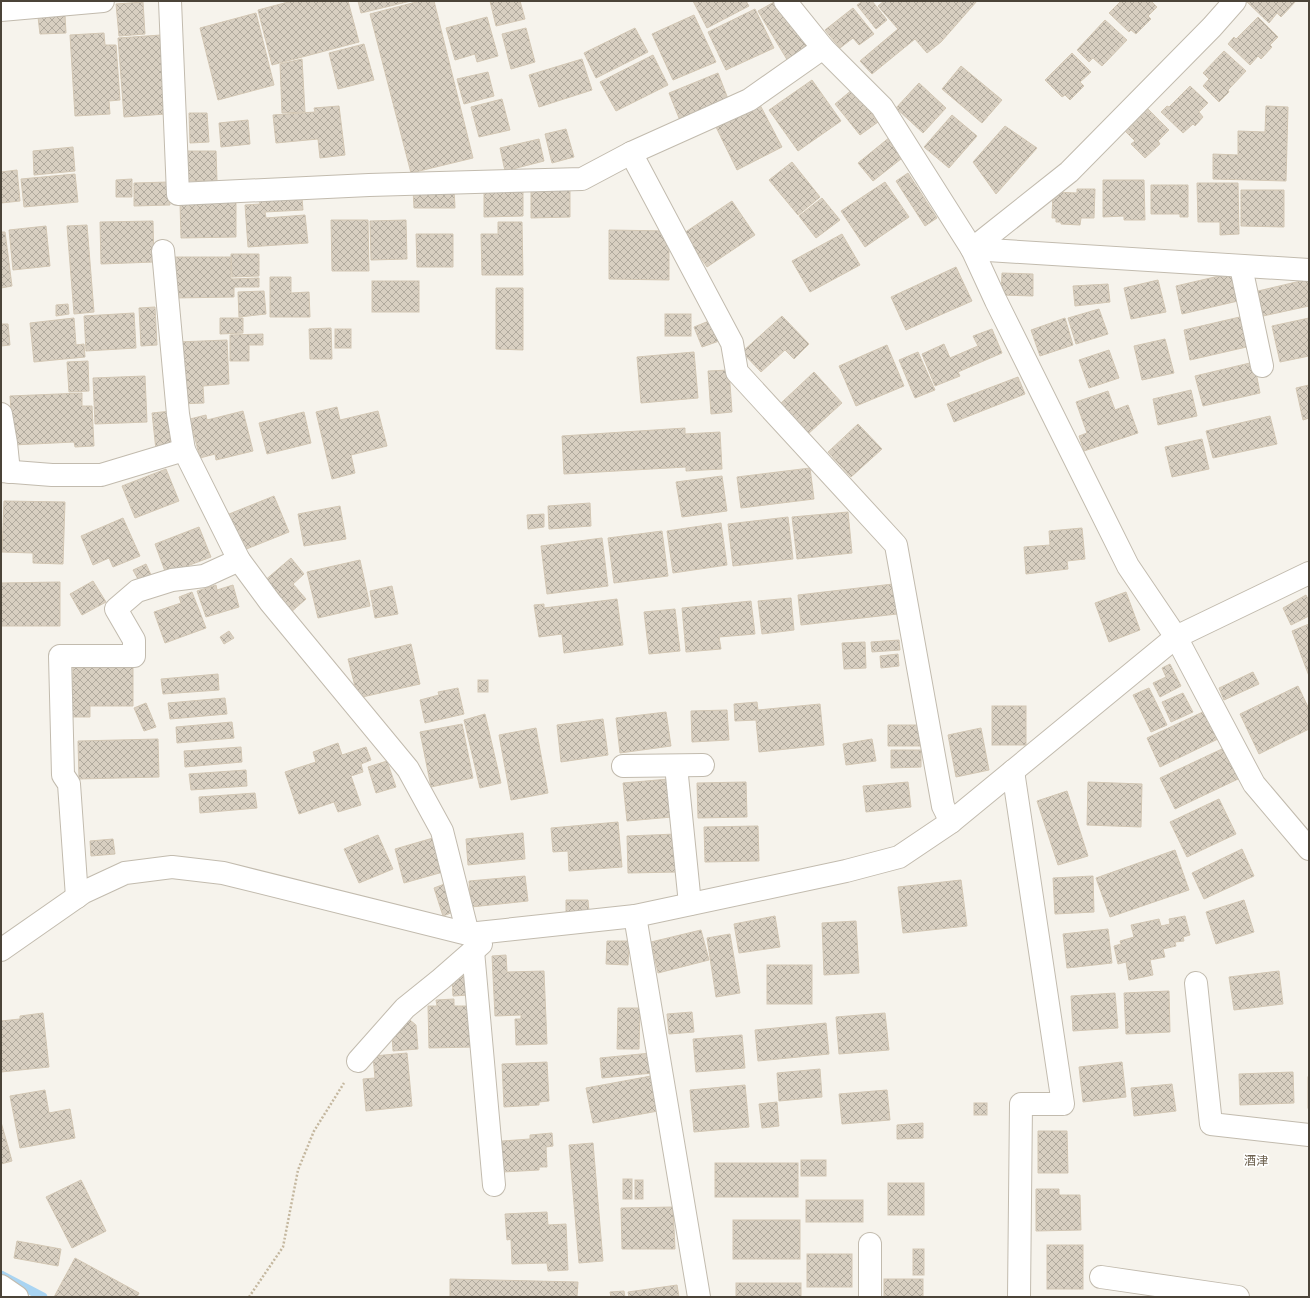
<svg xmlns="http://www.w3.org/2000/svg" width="1310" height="1298" font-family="'Fira Sans Condensed','Noto Sans JP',sans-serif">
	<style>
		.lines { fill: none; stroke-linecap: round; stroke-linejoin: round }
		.stream { stroke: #a9d4f2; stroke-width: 9 }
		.building { fill: url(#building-cross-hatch); stroke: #d3c7b4 }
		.street-casing { stroke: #c2bbae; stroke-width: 24 }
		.path { stroke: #c4b79f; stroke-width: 2.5; stroke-dasharray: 2 2; stroke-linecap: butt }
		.street { stroke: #fff; stroke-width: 22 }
		.labels { text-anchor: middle; stroke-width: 3; stroke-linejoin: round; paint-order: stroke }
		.neighbourhood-label { font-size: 12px; fill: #6e6250; stroke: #fff }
	</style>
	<defs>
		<pattern id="building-cross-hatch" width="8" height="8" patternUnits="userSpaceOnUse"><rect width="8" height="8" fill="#d8cfc1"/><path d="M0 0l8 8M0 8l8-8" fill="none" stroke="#b1aa9e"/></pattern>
	</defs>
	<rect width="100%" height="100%" fill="#f6f3ec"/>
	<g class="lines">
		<polyline class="stream" points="1,1275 43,1297"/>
	</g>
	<g class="building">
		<polygon points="292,1 348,1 359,42 272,65 258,10"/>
		<polygon points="358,1 411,1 361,13"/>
		<polygon points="420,1 434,1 473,158 411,173 370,14"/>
		<polygon points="490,1 520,1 525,19 496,26"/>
		<polygon points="693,1 746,1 749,6 707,28"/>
		<polygon points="776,1 811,50 789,63 758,11"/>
		<polygon points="863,1 872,1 887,20 876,29 857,5"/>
		<polygon points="884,1 977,1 941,42 927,53 915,39 872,74 860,61 898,29 878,6"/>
		<polygon points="1121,1 1151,1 1157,7 1148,16 1151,19 1136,34 1131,30 1129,32 1109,13"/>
		<polygon points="1246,1 1296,1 1281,17 1277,13 1269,23"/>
		<polygon points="143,2 145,34 119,36 116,4"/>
		<polygon points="853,8 874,34 859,45 853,38 840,48 825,30"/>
		<polygon points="755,9 774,48 726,70 708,32"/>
		<polygon points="256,13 274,85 218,100 200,28"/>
		<polygon points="65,15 66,33 40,34 38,17"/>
		<polygon points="694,15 716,62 673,80 652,34"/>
		<polygon points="487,17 498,56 477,62 475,54 455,60 446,28"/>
		<polygon points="1258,17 1278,37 1270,45 1272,47 1261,59 1258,56 1250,65 1228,44 1234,37 1236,39"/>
		<polygon points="1105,20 1127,40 1102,66 1093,58 1089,62 1077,50"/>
		<polygon points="526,28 535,62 511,69 502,34"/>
		<polygon points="635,28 648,52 596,78 584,53"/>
		<polygon points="104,33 105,45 116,45 120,100 109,101 110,114 75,116 70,35"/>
		<polygon points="161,35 166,114 124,117 118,38"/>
		<polygon points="364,44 374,80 338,89 329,53"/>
		<polygon points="1224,51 1246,71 1228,90 1229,92 1219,102 1203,86 1209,79 1203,73"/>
		<polygon points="1072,53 1091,72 1080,82 1084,86 1070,100 1065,95 1062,97 1045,80"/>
		<polygon points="653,55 668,85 616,111 600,82"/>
		<polygon points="302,59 305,112 282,113 280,64"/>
		<polygon points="582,59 592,90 539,107 529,75"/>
		<polygon points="961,66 1002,100 982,123 942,89"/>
		<polygon points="488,72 494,96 464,104 457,79"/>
		<polygon points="718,73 730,104 681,123 669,93"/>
		<polygon points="812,80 841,121 798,151 769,110"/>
		<polygon points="919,83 946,108 923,133 896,108"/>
		<polygon points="1190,86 1208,103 1199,112 1203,117 1195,126 1193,124 1183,133 1161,112 1167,106 1169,107"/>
		<polygon points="853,89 878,122 860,135 835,104"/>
		<polygon points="502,99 510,130 479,137 471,107"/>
		<polygon points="759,103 782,147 737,170 715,125"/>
		<polygon points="1144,105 1169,130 1158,141 1160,144 1145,158 1131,144 1135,141 1122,128"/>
		<polygon points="339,106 345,155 320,158 318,139 276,143 273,115 315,112 314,108"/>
		<polygon points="1266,106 1288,107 1286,181 1213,179 1213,154 1238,155 1238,131 1265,132"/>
		<polygon points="189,113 207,113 209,142 190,143"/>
		<polygon points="952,115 977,136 949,168 924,147"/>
		<polygon points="248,120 250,144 221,147 219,123"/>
		<polygon points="1005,126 1037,148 996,194 973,162"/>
		<polygon points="566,129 574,157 552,163 545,134"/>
		<polygon points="890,137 906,155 873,181 858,163"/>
		<polygon points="539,139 544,161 505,171 500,148"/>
		<polygon points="73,147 75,171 34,175 33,151"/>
		<polygon points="187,151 216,151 217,181 188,181"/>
		<polygon points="792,162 820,197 798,215 769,180"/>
		<polygon points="17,170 20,201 1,203 1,172"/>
		<polygon points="908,173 937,218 925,226 896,181"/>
		<polygon points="75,174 78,202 24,207 21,179"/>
		<polygon points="132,179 132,197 116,197 116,180"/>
		<polygon points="1103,180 1144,180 1145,220 1124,220 1124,216 1103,217"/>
		<polygon points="169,182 170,205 134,206 134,183"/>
		<polygon points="885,182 909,217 865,247 841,211"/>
		<polygon points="1197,183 1238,183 1239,234 1220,235 1220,222 1198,222"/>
		<polygon points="1151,185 1188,185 1188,217 1180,217 1180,214 1151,214"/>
		<polygon points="454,188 455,208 414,208 413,189"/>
		<polygon points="1077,189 1095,189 1094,218 1081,218 1080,225 1061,224 1061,222 1056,222 1056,218 1052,218 1053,192 1077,193"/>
		<polygon points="484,190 523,190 523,216 484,217"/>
		<polygon points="531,190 570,190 570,217 531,218"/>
		<polygon points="1241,190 1284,190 1284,227 1241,226"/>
		<polygon points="302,198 303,210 265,212 266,218 305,215 308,243 248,247 245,205 260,204 259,201"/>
		<polygon points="822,198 840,220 816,238 799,216"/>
		<polygon points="732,201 755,235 707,267 684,233"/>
		<polygon points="236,202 236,237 181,238 180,203"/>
		<polygon points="331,220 368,220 369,271 332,271"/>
		<polygon points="406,220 407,259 371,260 370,221"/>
		<polygon points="153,221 154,262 101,264 100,222"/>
		<polygon points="498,222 522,222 523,275 482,275 481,234 498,234"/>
		<polygon points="87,225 94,312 74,314 67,226"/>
		<polygon points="46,226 50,266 13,270 9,230"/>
		<polygon points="609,230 669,231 669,280 609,279"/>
		<polygon points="1,232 5,232 12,286 1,288"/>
		<polygon points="416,234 453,234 453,267 417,267"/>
		<polygon points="842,234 860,265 810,292 792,261"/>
		<polygon points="231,254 259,254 259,276 232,277"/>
		<polygon points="174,257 231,257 231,279 259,278 259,287 234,287 234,297 175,298"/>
		<polygon points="956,267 972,301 906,330 891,297"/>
		<polygon points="1002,273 1033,274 1033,296 1001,295"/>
		<polygon points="1232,273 1238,301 1182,314 1176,286"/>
		<polygon points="270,277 291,277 291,293 309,292 310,317 270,317"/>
		<polygon points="1309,279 1309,306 1263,316 1258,291"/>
		<polygon points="1158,280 1166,312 1131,319 1124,288"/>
		<rect x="372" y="281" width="47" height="31"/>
		<polygon points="1108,284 1110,302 1075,306 1073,286"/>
		<polygon points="496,288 523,288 523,350 496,349"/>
		<polygon points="264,291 266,314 239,317 238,292"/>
		<polygon points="68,304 69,314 56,316 56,305"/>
		<polygon points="155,307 157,345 141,346 139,308"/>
		<polygon points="1099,309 1108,334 1076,344 1068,318"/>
		<polygon points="134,313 136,348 86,351 84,316"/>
		<rect x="665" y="314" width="26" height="22"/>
		<polygon points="782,316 809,344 794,359 785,350 761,372 742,352"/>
		<polygon points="1244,316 1251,346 1190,360 1184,330"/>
		<polygon points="74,318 76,345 84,344 85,357 34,362 30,323"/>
		<polygon points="220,318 243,318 243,333 220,334"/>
		<polygon points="1065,318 1073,345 1040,356 1031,330"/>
		<polygon points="1309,318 1309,356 1280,362 1272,326"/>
		<polygon points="714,319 722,340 702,347 694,327"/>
		<polygon points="1,324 8,324 10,345 1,346"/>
		<polygon points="331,328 332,359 310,359 309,329"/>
		<rect x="335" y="329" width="16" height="19"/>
		<polygon points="992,329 1002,353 958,372 960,376 935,386 922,354 944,344 950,358 978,346 973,336"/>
		<polygon points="263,334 263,345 249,345 249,361 230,361 230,335"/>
		<polygon points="1165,339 1174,373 1142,380 1134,346"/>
		<polygon points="227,340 229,384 203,386 204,403 179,404 177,342"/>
		<polygon points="887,345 904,386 856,406 839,366"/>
		<polygon points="1109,350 1119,378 1089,388 1079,360"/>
		<polygon points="694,352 698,398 641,403 637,357"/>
		<polygon points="918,352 935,390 915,398 899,360"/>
		<polygon points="88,361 89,391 69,392 67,362"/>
		<polygon points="1254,362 1260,393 1203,406 1195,376"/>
		<polygon points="729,370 732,412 711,414 708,371"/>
		<polygon points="814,372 842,403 808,434 780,404"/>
		<polygon points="145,376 147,422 95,424 93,378"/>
		<polygon points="1018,377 1025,394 954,422 947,404"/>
		<polygon points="1309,385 1309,418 1303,420 1296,388"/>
		<polygon points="1191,390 1197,416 1158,425 1153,399"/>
		<polygon points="1108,391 1115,410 1128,405 1138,433 1084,451 1079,436 1087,433 1076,402"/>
		<polygon points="82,393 82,406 92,406 94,446 75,447 74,442 13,445 10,396"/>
		<polygon points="337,407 340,420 378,411 387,446 351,455 355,473 332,479 316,412"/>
		<polygon points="172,411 176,447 156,450 152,413"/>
		<polygon points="243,411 253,451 216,460 215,454 200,458 190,419 206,415 207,420"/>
		<polygon points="304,412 311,443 267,454 259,423"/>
		<polygon points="1270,416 1277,444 1213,458 1206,431"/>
		<polygon points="858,424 882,449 851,477 828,452"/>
		<polygon points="685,428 685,434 720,432 722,469 686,471 686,467 564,474 562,436"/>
		<polygon points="1202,439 1209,469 1172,477 1165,447"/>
		<polygon points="810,468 814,499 741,508 737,477"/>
		<polygon points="166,469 179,501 135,518 122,486"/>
		<polygon points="722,476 727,511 682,517 676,482"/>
		<polygon points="274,496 289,532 244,550 229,514"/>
		<polygon points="4,501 65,502 63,564 33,563 33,553 2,552"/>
		<polygon points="590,503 591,526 549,529 548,506"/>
		<polygon points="340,506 346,539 304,546 298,514"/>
		<polygon points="848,512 852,553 797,559 792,517"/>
		<polygon points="544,514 544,527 528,529 527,515"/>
		<polygon points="788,517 793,559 733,566 728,524"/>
		<polygon points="123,518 140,556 113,567 109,558 93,565 81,536"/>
		<polygon points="721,523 727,565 673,573 667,531"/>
		<polygon points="199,527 211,557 166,574 155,544"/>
		<polygon points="1082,528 1085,559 1067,561 1068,569 1026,574 1024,547 1050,545 1049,531"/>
		<polygon points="662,531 668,576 614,583 608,538"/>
		<polygon points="602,538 608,586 547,594 541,546"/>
		<polygon points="291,558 304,574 293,584 306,599 290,613 263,582"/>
		<polygon points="360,560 370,606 318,618 307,572"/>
		<polygon points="146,564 152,577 140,583 133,570"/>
		<polygon points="93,581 106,602 82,615 70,594"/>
		<polygon points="60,582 60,626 1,626 1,583"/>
		<polygon points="893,584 897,614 801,625 798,595"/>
		<polygon points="216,585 217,590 233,585 239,607 206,617 197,591"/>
		<polygon points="392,586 398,614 375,618 370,591"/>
		<polygon points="192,592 206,628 165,643 154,612 181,603 179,597"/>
		<polygon points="1126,592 1140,630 1109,642 1095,603"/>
		<polygon points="1306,595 1309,601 1309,616 1291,625 1283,608"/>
		<polygon points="791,598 794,630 762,634 758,601"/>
		<polygon points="617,599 623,645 564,653 562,634 539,637 534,605 544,604 544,608"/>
		<polygon points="751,601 755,634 719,637 721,649 686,652 682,608"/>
		<polygon points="675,609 680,651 649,654 644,612"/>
		<polygon points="1309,624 1309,676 1292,631"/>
		<polygon points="229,631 234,638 224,644 220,637"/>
		<polygon points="899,640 900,650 872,652 871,642"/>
		<polygon points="865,642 866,668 844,669 842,643"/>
		<polygon points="411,644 420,684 358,698 348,659"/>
		<polygon points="898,654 899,666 881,668 880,656"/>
		<polygon points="1170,664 1181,686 1160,697 1153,683 1166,677 1162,668"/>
		<polygon points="73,666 133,666 133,706 90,706 90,717 72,717"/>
		<polygon points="1253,672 1259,684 1224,700 1219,688"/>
		<polygon points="218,674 219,690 163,694 161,679"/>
		<rect x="478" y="680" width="10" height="12"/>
		<polygon points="1298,686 1309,709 1309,729 1259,754 1240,714"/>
		<polygon points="458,688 464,714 425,723 420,700 439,695 438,692"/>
		<polygon points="1149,688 1167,725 1151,732 1133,695"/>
		<polygon points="1183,693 1193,712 1171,722 1162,702"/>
		<polygon points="225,698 227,714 170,719 168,703"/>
		<polygon points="757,702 758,710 820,704 824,745 759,752 756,720 735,721 734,704"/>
		<polygon points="146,703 156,727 144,731 134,708"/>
		<rect x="992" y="706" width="34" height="39"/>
		<polygon points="727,710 729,740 692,742 691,711"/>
		<polygon points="1205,711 1218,739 1160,767 1147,738"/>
		<polygon points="666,712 671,746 620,753 616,718"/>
		<polygon points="485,714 501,783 480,788 464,720"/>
		<polygon points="603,719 608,755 561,762 557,725"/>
		<polygon points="232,722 234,738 177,743 176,727"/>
		<polygon points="462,724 473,778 431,787 420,732"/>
		<polygon points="888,725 919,725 920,746 888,746"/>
		<polygon points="536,728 548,793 511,800 499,735"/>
		<polygon points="981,728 989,770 956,777 948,735"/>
		<polygon points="158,739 159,777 79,779 78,741"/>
		<polygon points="872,739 876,761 846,765 843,744"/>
		<polygon points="338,743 342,755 366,747 371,760 361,764 363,772 351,776 361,805 338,812 334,802 299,814 285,772 316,762 313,752"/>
		<polygon points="241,747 242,762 185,767 184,751"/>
		<polygon points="1224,748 1238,779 1175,809 1160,778"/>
		<polygon points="891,750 921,750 921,767 891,768"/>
		<polygon points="387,761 396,787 376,793 368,767"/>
		<polygon points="246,770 247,786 191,790 189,774"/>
		<polygon points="669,779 672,817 627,821 623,783"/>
		<polygon points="746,782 747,817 698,818 697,783"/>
		<polygon points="908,782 911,807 866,812 863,786"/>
		<polygon points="1088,782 1142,784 1141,827 1087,825"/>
		<polygon points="1067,791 1088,856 1058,865 1037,801"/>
		<polygon points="255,793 257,808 200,813 199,797"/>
		<polygon points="1219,799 1236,834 1187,857 1170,822"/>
		<polygon points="618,822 622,867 569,871 568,851 553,852 551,828"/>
		<polygon points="758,826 759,861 705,862 704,827"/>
		<polygon points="523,833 525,859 468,865 466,839"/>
		<polygon points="676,834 678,872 628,873 627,836"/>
		<polygon points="378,835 393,869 359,883 344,849"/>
		<polygon points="433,838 443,872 404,883 395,849"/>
		<polygon points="113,839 115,854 91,856 90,841"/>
		<polygon points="1242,849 1254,876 1204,899 1192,873"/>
		<polygon points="1175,850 1189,890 1110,917 1096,878"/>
		<polygon points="525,876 528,901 471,907 469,881"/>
		<polygon points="1093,876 1094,912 1055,914 1053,878"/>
		<polygon points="961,880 967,926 903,933 898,887"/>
		<polygon points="447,883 456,911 443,916 434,888"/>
		<polygon points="566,900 588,900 589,912 566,913"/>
		<polygon points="1244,900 1254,932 1216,944 1206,912"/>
		<polygon points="775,916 780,947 739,953 734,924"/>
		<polygon points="1185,916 1190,935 1183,937 1184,941 1175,942 1176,946 1163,949 1165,957 1150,960 1153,975 1129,980 1126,962 1118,964 1114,946 1121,944 1120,941 1134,937 1131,925 1159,919 1161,926 1170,924 1169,919"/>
		<polygon points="856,921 859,973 824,975 822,923"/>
		<polygon points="1108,929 1112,963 1067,968 1063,934"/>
		<polygon points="701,930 709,960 658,973 651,942"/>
		<polygon points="730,934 740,993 716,997 707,938"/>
		<polygon points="607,941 629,941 628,965 606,964"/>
		<polygon points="506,955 507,972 544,971 547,1044 516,1045 515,1019 521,1019 521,1015 495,1016 492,956"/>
		<rect x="767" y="965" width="45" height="39"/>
		<polygon points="1279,971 1283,1004 1234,1010 1229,977"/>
		<polygon points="468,976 469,995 453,996 452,977"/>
		<polygon points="1169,991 1170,1032 1126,1034 1124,993"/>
		<polygon points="1115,993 1118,1028 1073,1031 1071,996"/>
		<polygon points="454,999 454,1006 473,1006 474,1047 429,1048 428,1006 437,1006 436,1000"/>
		<polygon points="618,1008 640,1008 639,1049 617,1049"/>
		<polygon points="692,1012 694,1032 669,1034 667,1014"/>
		<polygon points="43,1013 49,1067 1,1072 1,1021 20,1019 20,1016"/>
		<polygon points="885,1013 889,1050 839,1054 836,1017"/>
		<polygon points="405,1016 416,1025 418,1049 393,1051 392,1032"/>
		<polygon points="826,1023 829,1054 758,1061 755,1030"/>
		<polygon points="742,1035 745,1068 696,1072 693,1039"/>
		<polygon points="407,1053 412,1106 366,1111 363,1079 375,1078 373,1056"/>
		<polygon points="651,1053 653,1073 602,1078 600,1058"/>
		<polygon points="547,1062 549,1101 539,1102 539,1105 504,1107 502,1064"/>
		<polygon points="1122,1062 1126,1097 1083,1102 1079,1067"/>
		<polygon points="820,1069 822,1097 779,1101 777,1073"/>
		<polygon points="1293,1072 1294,1103 1240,1105 1239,1074"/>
		<polygon points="651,1076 658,1111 593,1123 586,1088"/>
		<rect x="1308" y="1077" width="1" height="31"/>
		<polygon points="1172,1084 1176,1111 1134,1116 1131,1088"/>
		<polygon points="745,1085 749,1127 694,1132 690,1090"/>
		<polygon points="45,1090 49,1113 70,1109 75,1138 20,1148 10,1096"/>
		<polygon points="887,1090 890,1120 842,1124 839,1094"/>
		<polygon points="777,1102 779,1126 762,1128 759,1104"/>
		<rect x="974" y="1103" width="13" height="12"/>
		<polygon points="1,1122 12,1161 1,1164"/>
		<polygon points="923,1123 923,1138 897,1139 897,1125"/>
		<polygon points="1038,1131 1067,1131 1068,1173 1038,1173"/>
		<polygon points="552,1133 553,1146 546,1147 547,1167 539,1167 539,1170 503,1172 502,1141 530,1139 530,1135"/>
		<polygon points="593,1143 603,1261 579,1263 569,1145"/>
		<rect x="801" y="1160" width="25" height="16"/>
		<rect x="715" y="1163" width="83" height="34"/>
		<rect x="623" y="1179" width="9" height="20"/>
		<polygon points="81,1180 106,1231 72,1248 46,1197"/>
		<rect x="635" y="1180" width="8" height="19"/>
		<rect x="888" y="1183" width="36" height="32"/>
		<polygon points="1036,1189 1059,1189 1059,1195 1080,1195 1081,1230 1036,1231"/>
		<rect x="806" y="1200" width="57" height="22"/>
		<polygon points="673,1207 675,1249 622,1249 621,1208"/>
		<polygon points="547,1212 548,1225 566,1224 568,1270 548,1271 547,1263 512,1264 511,1239 507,1240 505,1214"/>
		<rect x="733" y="1220" width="67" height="39"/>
		<polygon points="17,1241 61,1249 58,1266 14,1258"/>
		<rect x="1047" y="1245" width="36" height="44"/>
		<rect x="913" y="1249" width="11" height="26"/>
		<rect x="807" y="1254" width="45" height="33"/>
		<polygon points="75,1258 139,1293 137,1297 54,1297"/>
		<polygon points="450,1279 578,1282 577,1297 450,1297"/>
		<rect x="884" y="1279" width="39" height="18"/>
		<rect x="736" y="1283" width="65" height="14"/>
		<polygon points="677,1285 679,1297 629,1297 628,1292"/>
		<polygon points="624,1291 625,1297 611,1297 610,1292"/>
	</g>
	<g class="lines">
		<defs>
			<g id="street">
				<polyline points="170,1 178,194 369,185 582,179 631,153 749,100 823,48"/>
				<polyline points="785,1 823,48 882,107 972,249 996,301 1128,566 1176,637 1254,784 1309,849"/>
				<polyline points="1,10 103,1"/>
				<polyline points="631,153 732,343 737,372 896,545 943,806 951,822"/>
				<polyline points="972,249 1069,172 1212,27 1235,1"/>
				<polyline points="972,249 1309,270"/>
				<polyline points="163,251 178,414 184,450 239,560 270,602 408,769 442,831 468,934"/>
				<polyline points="1241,267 1262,366"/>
				<polyline points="1,414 6,443 9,472"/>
				<polyline points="1,471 52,475 101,475 184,450"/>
				<polyline points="623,766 703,765"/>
				<polyline points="676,766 690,904"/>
				<polyline points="1013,771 1063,1104 1021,1104 1019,1297"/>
				<polyline points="77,897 69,784 63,775 60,656 134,656 134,640 116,609 137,591 172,580 204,576 239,560"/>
				<polyline points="635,916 699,1297"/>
				<polyline points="1,950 84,892 125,873 172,867 223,873 468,934 635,916 846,871 899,857 951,822 1176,637 1309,573"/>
				<polyline points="473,951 494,1185"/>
				<polyline points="1196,983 1211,1124 1309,1135"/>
				<polyline points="358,1061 405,1008 441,979 481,944"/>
				<polyline points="1101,1277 1238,1297"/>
				<polyline points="1,1286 17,1297"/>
				<polyline points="870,1297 870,1244"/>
			</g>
		</defs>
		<use href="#street" class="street-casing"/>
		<polyline class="path" points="249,1297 283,1247 298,1170 314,1131 344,1083"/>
		<use href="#street" class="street"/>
	</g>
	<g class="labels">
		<g class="neighbourhood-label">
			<text x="1256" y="1165">酒津</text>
		</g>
	</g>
	<rect width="1310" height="1298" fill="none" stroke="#4b4439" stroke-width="4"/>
</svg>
